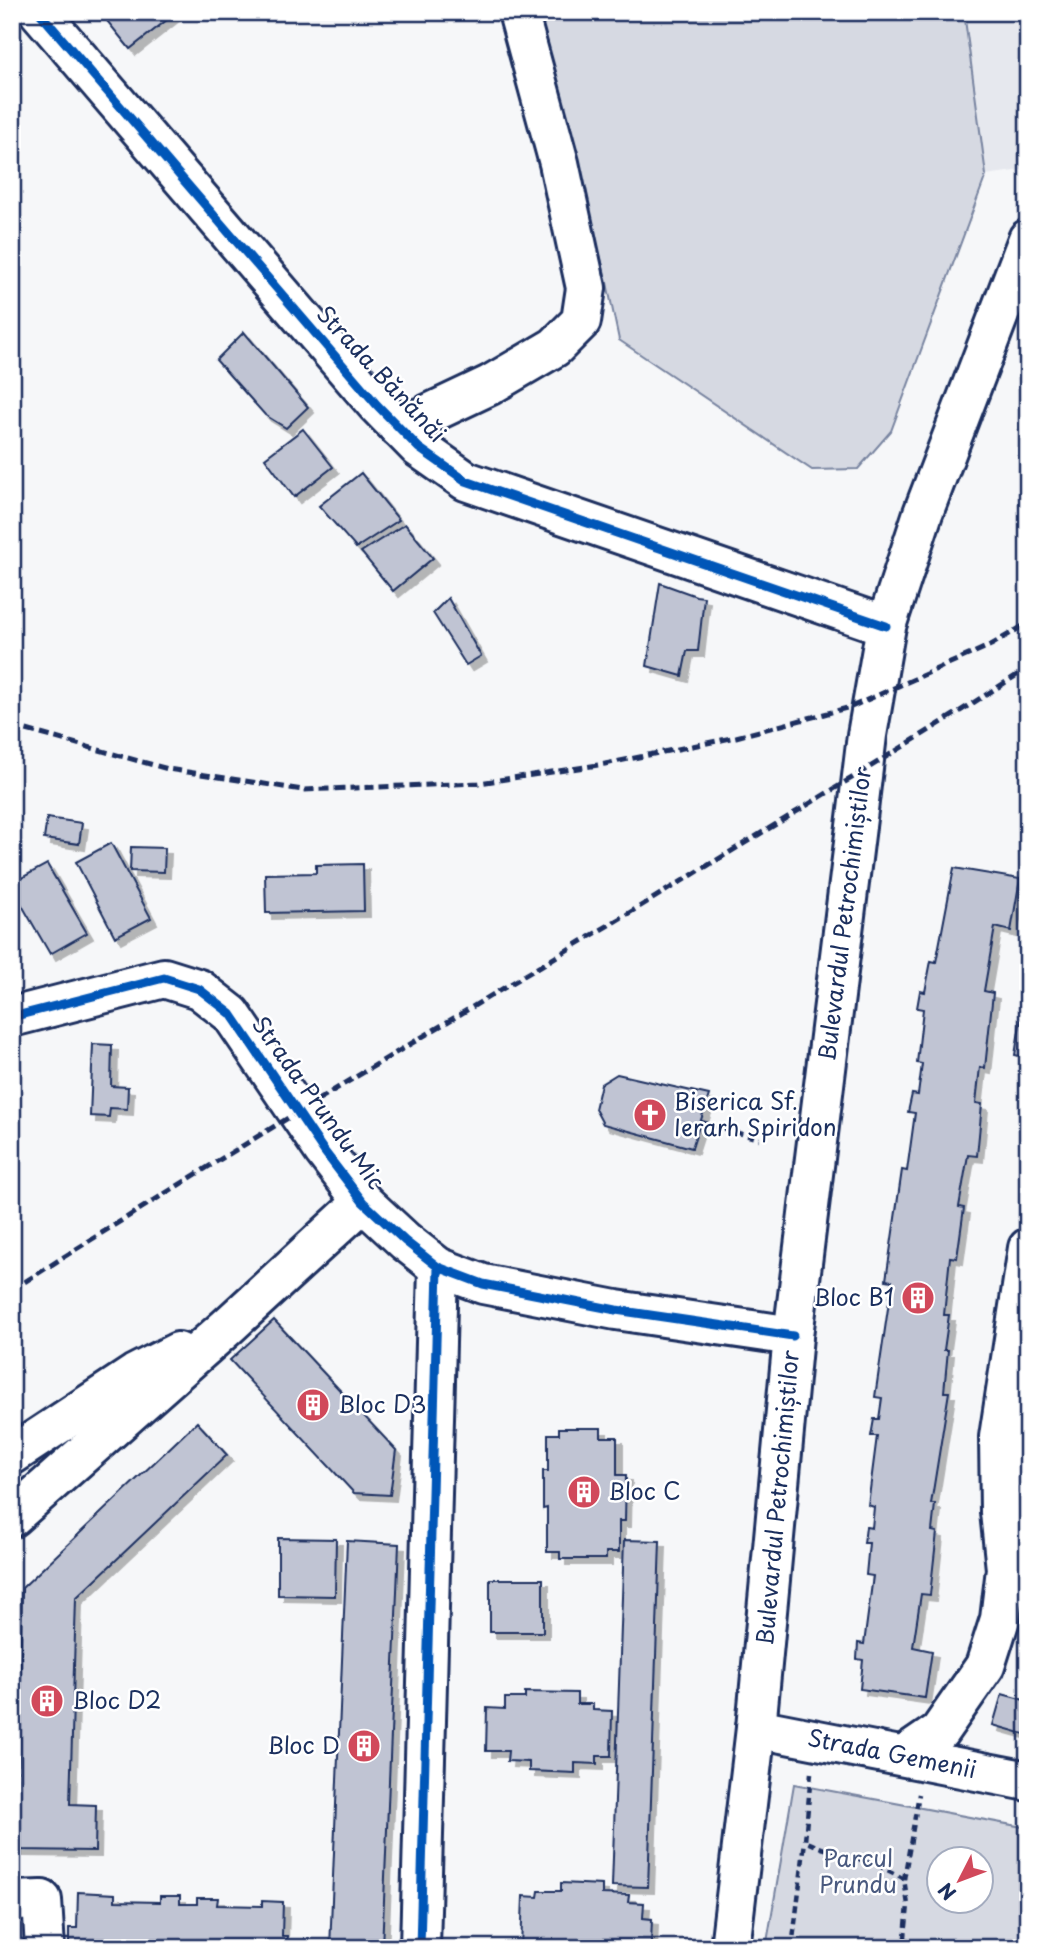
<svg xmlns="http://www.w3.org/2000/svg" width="1040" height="1960" font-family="'Playpen Sans',sans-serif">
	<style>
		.built { fill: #e6e8ee }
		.green { fill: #d6d9e2; stroke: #7884a0; stroke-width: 2; fill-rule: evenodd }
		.building { fill: #c0c4d3; stroke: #1b2f5e; stroke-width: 2; filter: url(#shadow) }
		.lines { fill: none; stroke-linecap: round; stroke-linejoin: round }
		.minor-casing { stroke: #1b2f5e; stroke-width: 44 }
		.major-casing { stroke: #1b2f5e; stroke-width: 44 }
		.path { stroke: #1b2f5e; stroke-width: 4.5; stroke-dasharray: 7 5; stroke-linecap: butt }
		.minor { stroke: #fff; stroke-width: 38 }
		.major { stroke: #fff; stroke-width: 38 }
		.rail { stroke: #1b2f5e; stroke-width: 5; stroke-dasharray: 10 5; stroke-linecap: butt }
		.cycleway-casing { stroke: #fff; stroke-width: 13 }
		.cycleway { stroke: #0057b8; stroke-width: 9 }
		.labels { text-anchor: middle; stroke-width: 5; stroke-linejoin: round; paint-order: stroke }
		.street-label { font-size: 23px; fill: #1b2f5e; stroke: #fff }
		.poi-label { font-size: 23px; fill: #1b2f5e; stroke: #fff; text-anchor: start }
		.park-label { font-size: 23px; fill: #4a5a7f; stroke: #fff }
	</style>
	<defs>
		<filter id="shadow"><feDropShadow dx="6" dy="6" stdDeviation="0" flood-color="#0004"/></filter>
	</defs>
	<rect width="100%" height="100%" fill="#f6f7f9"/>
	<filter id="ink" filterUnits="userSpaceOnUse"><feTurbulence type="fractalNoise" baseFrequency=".0143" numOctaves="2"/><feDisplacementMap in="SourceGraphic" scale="14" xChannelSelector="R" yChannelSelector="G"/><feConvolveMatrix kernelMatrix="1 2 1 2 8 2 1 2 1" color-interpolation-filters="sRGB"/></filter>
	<g filter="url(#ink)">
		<polygon class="built" points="964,12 1028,12 1028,169 986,175"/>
		<g class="green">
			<polygon points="536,12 964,12 986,175 891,431 858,469 812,470 619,340 606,278"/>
			<path d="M794,1784L1028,1828V1948H766ZM939,1858H981V1900H939Z"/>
		</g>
		<g class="building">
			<polygon points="108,12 177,12 130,49 103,16"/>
			<polygon points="244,332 308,407 286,428 265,415 216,360"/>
			<polygon points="303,429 333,467 294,497 265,458"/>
			<polygon points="361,473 399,520 356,548 319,506"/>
			<polygon points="405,524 433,558 393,591 361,552"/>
			<polygon points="660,583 696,596 704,597 698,651 687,651 682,676 647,666"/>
			<polygon points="448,598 481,656 466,665 433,613"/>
			<polygon points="47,818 82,823 79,844 44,839"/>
			<polygon points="111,843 151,918 115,937 76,862"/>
			<polygon points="131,847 165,848 164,872 130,871"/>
			<polygon points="47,864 87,933 50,954 12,888 12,883"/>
			<polygon points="363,864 364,911 266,913 265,874 316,873 316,865"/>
			<polygon points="954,868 1020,879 1011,931 995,927 984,991 993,993 985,1068 980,1067 976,1103 982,1104 977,1156 968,1155 959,1207 964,1208 957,1258 950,1257 944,1315 949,1315 944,1350 948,1350 944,1392 949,1392 931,1504 935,1504 932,1531 937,1532 930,1595 921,1594 913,1647 932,1651 925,1698 860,1689 863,1660 857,1659 858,1643 864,1644 873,1576 866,1575 869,1543 864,1543 866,1527 872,1528 874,1507 868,1505 877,1436 871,1436 874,1419 879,1419 882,1398 875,1397 892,1281 886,1280 902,1170 907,1171 915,1113 908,1112 912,1094 918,1095 922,1064 917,1063 923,1009 917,1008 920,991 925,992 931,961 936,962"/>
			<polygon points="1024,1000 1028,1000 1028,1058 1015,1055"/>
			<polygon points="93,1044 112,1045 111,1086 128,1087 127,1109 110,1108 109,1117 90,1116"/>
			<polygon points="617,1074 709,1095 692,1148 603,1124 595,1109 601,1084"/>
			<polygon points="274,1320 396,1450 390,1495 354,1493 230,1360"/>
			<polygon points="197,1422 227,1455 76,1598 70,1804 96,1805 95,1851 17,1850 22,1588"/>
			<polygon points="559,1428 601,1428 601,1437 617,1437 617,1475 626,1475 625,1521 619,1521 619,1552 606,1552 606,1559 560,1559 560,1552 547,1552 547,1508 543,1509 543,1471 548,1471 548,1434 559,1434"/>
			<polygon points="278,1538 336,1539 335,1596 278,1595"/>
			<polygon points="624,1540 660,1541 648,1887 612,1886"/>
			<polygon points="347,1541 399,1544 382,1948 330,1948"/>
			<rect x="490" y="1579" width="53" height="53"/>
			<polygon points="525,1692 577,1693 577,1704 593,1704 593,1710 612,1711 611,1756 597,1756 597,1764 575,1763 575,1773 529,1771 529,1762 507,1761 508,1751 486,1751 487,1708 505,1709 505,1698 525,1698"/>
			<polygon points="1002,1694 1028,1701 1028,1735 993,1725"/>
			<polygon points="561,1883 602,1885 602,1894 629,1895 628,1902 644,1903 643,1918 652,1919 651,1943 644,1943 644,1948 521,1948 523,1896 538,1897 539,1891 561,1891"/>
			<polygon points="78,1892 115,1894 115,1901 160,1902 160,1896 180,1896 180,1904 197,1904 197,1898 218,1898 217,1905 262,1906 262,1901 283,1902 282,1936 287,1936 287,1948 113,1946 113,1948 94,1948 94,1945 69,1945 69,1928 77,1928"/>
		</g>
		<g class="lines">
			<defs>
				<g id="minor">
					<polyline points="39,12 377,405 419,448 466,481 886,626"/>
					<polyline points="399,428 490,385 555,347 581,321 586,288 559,163 518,12"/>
					<polyline points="12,1017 164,978 199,989 231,1014 324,1151 363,1202 405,1241 438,1267 483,1284 616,1310 793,1336"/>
					<polyline points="12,1455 135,1374 178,1352"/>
					<polyline points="12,1517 227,1327 363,1202"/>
					<polyline points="756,1728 1028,1781"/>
					<polyline points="904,1756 939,1732 985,1666 1000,1619 1006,1569 1000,1512 999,1437 1028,1248"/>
					<polyline points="12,1901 42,1900 45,1948"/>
					<polyline points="420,1948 438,1267"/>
				</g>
				<polyline id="major" points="730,1948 756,1728 793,1336 858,810 867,735 886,626 923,513 1028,239"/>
			</defs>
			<use href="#minor" class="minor-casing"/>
			<use href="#major" class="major-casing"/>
			<g class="path">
				<polyline points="701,1122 759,1139"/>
				<path d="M811,1773L805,1841C837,1856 874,1860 904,1879L908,1905L905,1937L907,1948"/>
				<polyline points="904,1879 919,1794"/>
				<polyline points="792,1948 805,1841"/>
			</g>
			<use href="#minor" class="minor"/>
			<use href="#major" class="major"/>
			<g class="rail">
				<polyline points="12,726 168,769 303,790 479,783 605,764 736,737 851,707 991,645 1028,623"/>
				<path d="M12,1290C241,1143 475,1006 707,866C814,801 922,736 1028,668"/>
			</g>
			<defs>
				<g id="cycleway">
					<polyline points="39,12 377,405 419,448 466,481 886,626"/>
					<polyline points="12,1017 164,978 199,989 231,1014 324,1151 363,1202 405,1241 438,1267 483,1284 616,1310 793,1336"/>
					<polyline points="420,1948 438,1267"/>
				</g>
			</defs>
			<use href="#cycleway" class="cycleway-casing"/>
			<use href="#cycleway" class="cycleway"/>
		</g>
	</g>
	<defs>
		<symbol id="church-disc" viewBox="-11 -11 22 22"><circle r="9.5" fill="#d1495b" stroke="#fff"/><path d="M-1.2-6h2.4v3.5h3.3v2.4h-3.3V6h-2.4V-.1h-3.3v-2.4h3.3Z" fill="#fff"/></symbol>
		<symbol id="building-disc" viewBox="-11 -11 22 22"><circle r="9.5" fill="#d1495b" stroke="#fff"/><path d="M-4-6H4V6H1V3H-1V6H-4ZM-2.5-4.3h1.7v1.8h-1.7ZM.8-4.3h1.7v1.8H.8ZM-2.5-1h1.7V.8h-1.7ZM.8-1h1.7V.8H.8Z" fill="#fff"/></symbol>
	</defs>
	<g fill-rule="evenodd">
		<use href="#church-disc" x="631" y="1096" width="38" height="38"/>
		<use href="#building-disc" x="899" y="1279" width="38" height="38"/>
		<use href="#building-disc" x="294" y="1386" width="38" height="38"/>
		<use href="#building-disc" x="565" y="1473" width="38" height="38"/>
		<use href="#building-disc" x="28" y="1682" width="38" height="38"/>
		<use href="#building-disc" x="345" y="1727" width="38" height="38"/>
	</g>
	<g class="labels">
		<g class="street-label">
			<text transform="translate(381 374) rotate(47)" y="8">Strada Bănănăi</text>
			<text transform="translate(845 914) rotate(-83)" y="8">Bulevardul Petrochimiștilor</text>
			<text transform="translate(318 1103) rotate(54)" y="8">Strada Prundu Mic</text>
			<text transform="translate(778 1498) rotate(-85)" y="8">Bulevardul Petrochimiștilor</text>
			<text transform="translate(892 1754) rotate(11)" y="8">Strada Gemenii</text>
		</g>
		<g class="poi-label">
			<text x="674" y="1110">Biserica Sf.<tspan x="674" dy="26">Ierarh Spiridon</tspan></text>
			<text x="894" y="1306" text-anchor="end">Bloc B1</text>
			<text x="338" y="1413">Bloc D3</text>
			<text x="608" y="1500">Bloc C</text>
			<text x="72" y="1709">Bloc D2</text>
			<text x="340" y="1754" text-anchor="end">Bloc D</text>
		</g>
		<g class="park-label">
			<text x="858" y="1867">Parcul<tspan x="858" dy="26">Prundu</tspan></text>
		</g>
	</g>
	<rect width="1040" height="1960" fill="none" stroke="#fff" stroke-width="42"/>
	<rect x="21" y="21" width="998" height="1918" fill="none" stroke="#1b2f5e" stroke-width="2.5" filter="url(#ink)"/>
	<g transform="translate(960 1880) rotate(228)"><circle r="33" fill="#ffffff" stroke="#a4acbf" stroke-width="2"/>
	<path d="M0-5L12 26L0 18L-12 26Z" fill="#d1495b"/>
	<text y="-10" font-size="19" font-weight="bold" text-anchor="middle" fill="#1b2f5e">N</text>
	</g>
</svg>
